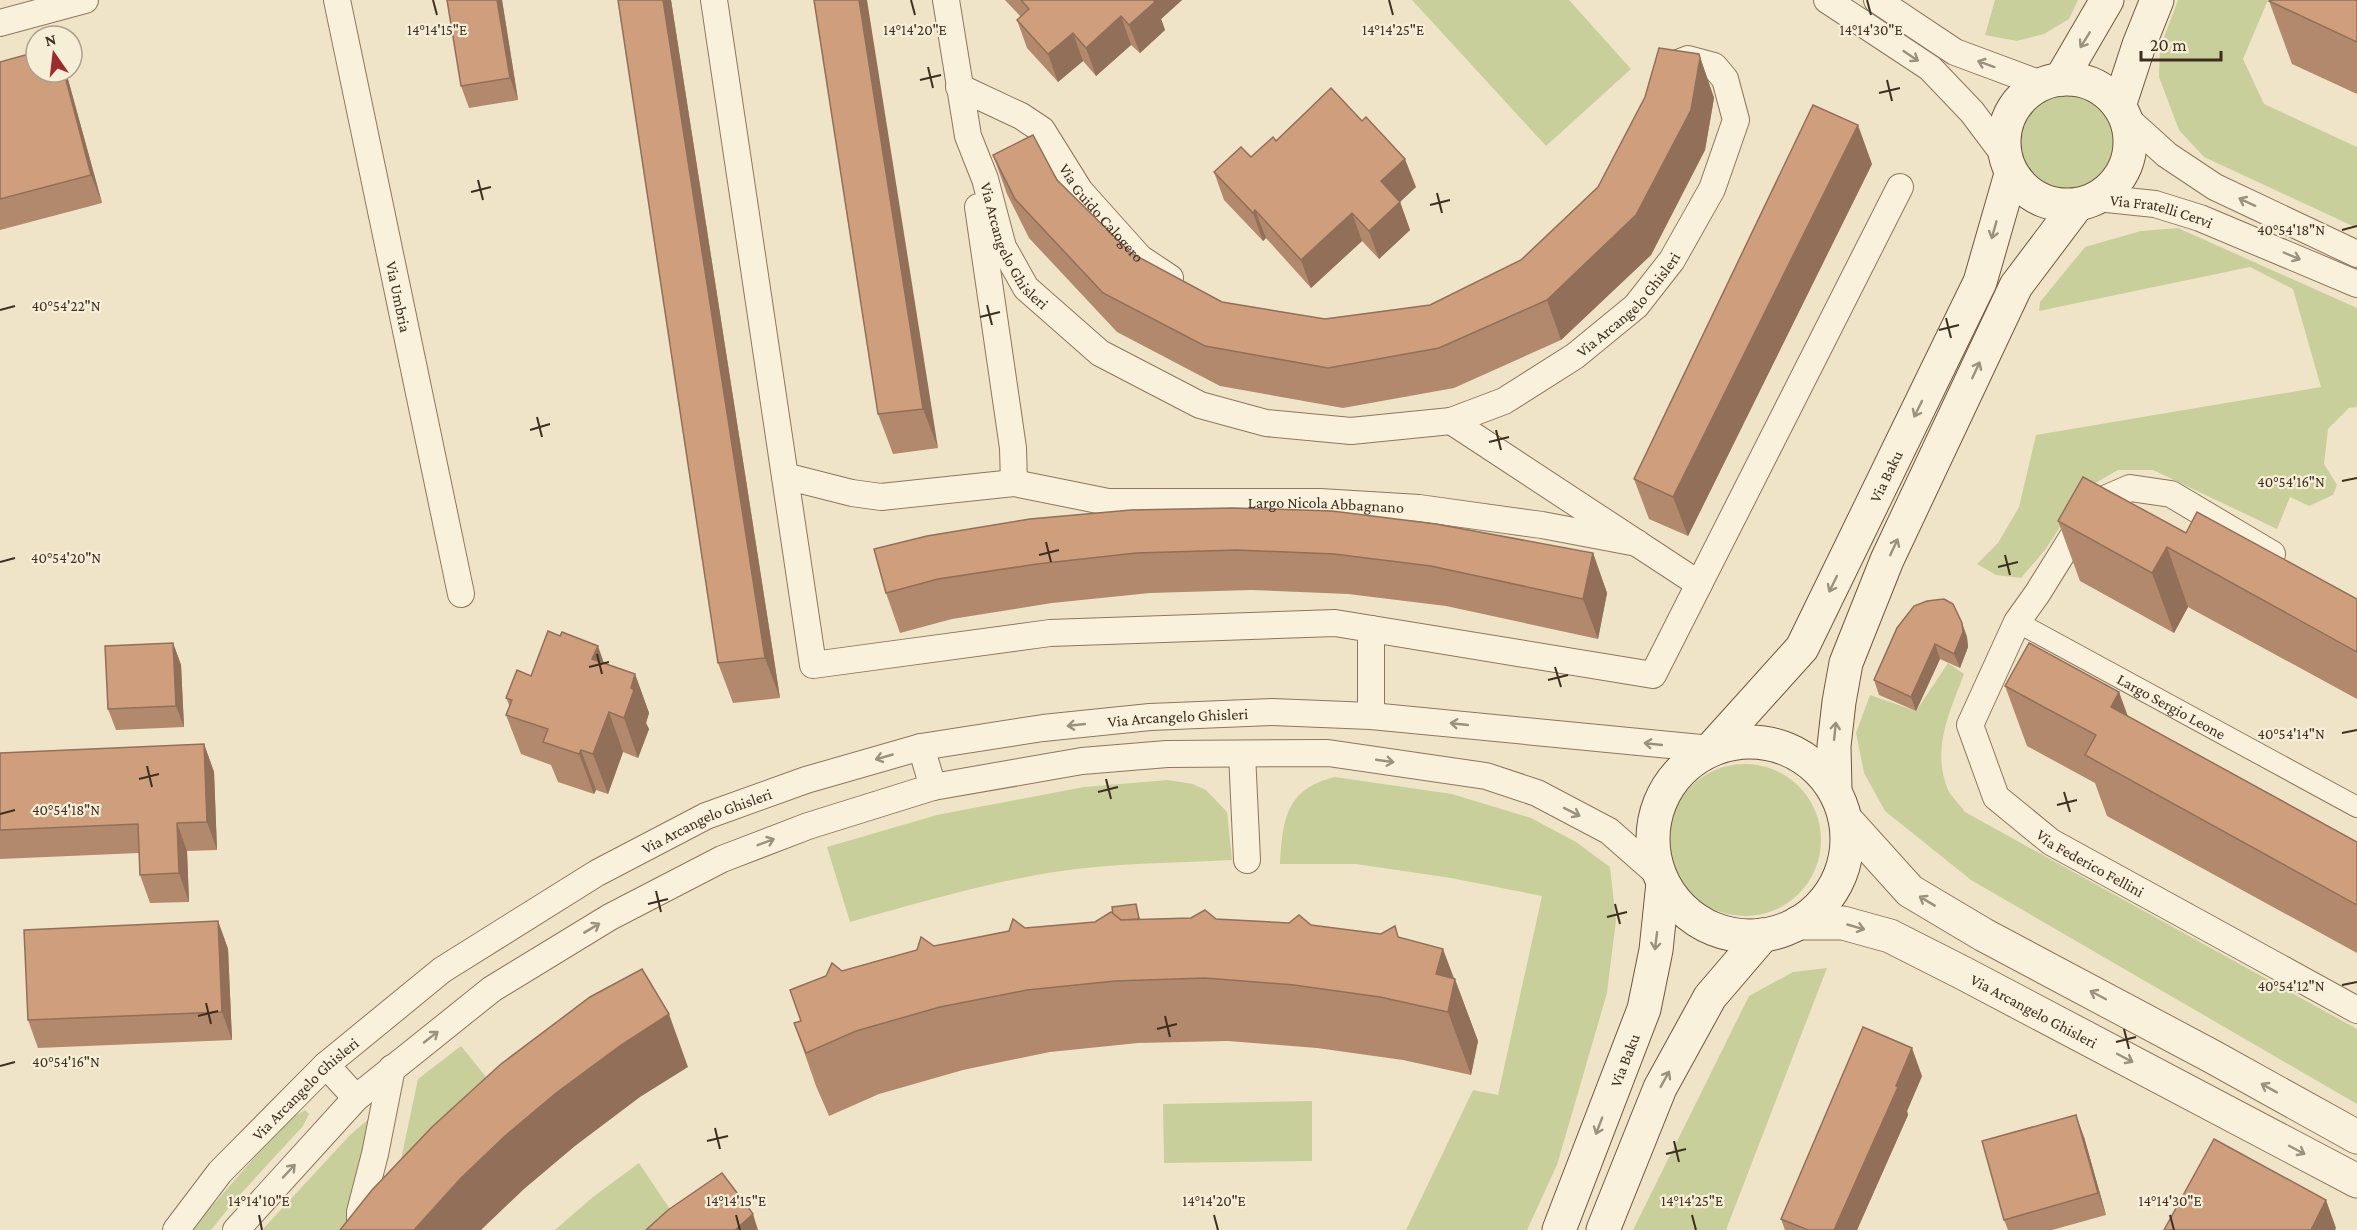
<svg xmlns="http://www.w3.org/2000/svg" width="2357" height="1230" font-family="'Crimson Pro',serif">
	<style>
		.green { fill: #c9cf9b }
		.lines { fill: none; stroke-linecap: round; stroke-linejoin: round }
		.pedestrian-casing { stroke: #8d765c; stroke-width: 22 }
		.minor-casing { stroke: #8d765c; stroke-width: 28 }
		.tertiary-casing { stroke: #8d765c; stroke-width: 35 }
		.secondary-casing { stroke: #6f573f; stroke-width: 35 }
		.pedestrian { stroke: #faf1dc; stroke-width: 20 }
		.minor { stroke: #faf1dc; stroke-width: 26 }
		.tertiary { stroke: #faf1dc; stroke-width: 33 }
		.secondary { stroke: #faf1dc; stroke-width: 33 }
		.wall { fill: #b2896c }
		.shaded-wall { fill: #916f58 }
		.building { fill: #cf9f7d; stroke: #916f58; stroke-width: 1.5 }
		.oneway { stroke: #9c907e }
		.ticks { fill: none; stroke: #3d2e20; stroke-width: 2 }
		.labels { text-anchor: middle; stroke-width: 4.5; stroke-linejoin: round; paint-order: stroke }
		.street-label { font-size: 16px; fill: #3d2e20; stroke: #f7eed8 }
		.ticks-label { font-size: 15px; text-anchor: middle; fill: #3d2e20; stroke: #f7eed8; stroke-width: 4.5; stroke-linejoin: round; paint-order: stroke }
	</style>
	<rect width="100%" height="100%" fill="#f0e4c8"/>
	<g class="green">
		<polygon points="1412,0 1569,0 1631,69 1546,146"/>
		<polygon points="1995,0 2078,0 2069,19 2044,34 2017,41 1985,35"/>
		<polygon points="2178,0 2268,0 2243,59 2264,104 2357,147 2357,228 2204,157 2179,130 2159,77 2160,48"/>
		<circle cx="2067" cy="142" r="49"/>
		<polygon points="2178,228 2357,308 2357,407 2349,408 2328,429 2324,464 2337,485 2333,495 2309,506 2290,497 2277,529 2153,470 2118,470 2085,489 2045,550 2021,578 1996,575 1977,564 1998,543 2019,507 2036,435 2321,387 2293,289 2250,267 2039,311 2040,302 2085,247 2141,231"/>
		<path d="M1948,663L1964,674C1950,712 1931,748 1948,790C1952,797 1960,805 1965,812L2357,1029V1104L1971,880L1885,811L1864,773L1856,733L1870,695L1916,711Z"/>
		<circle cx="1745" cy="840" r="76"/>
		<path d="M1335,777L1452,794L1531,818L1576,842L1610,867L1616,920L1607,993L1557,1165L1527,1230H1406L1473,1090L1498,1095L1542,896L1451,878L1356,864H1280C1283,820 1285,789 1335,777Z"/>
		<path d="M1168,780L1193,784L1206,790L1227,812L1232,860C1173,863 1113,863 1054,872C985,883 918,903 850,922L827,847L937,815L1084,787Z"/>
		<polygon points="1827,968 1726,1230 1633,1230 1749,996 1793,972"/>
		<polygon points="461,1046 495,1088 392,1202 418,1079"/>
		<polygon points="1312,1101 1312,1161 1164,1163 1163,1104"/>
		<polygon points="305,1110 309,1114 303,1126 235,1200 211,1230 191,1230 269,1141 293,1117"/>
		<polygon points="370,1118 351,1218 343,1230 262,1230 351,1134"/>
		<polygon points="639,1163 684,1230 555,1230 593,1197"/>
	</g>
	<g class="lines">
		<defs>
			<g id="pedestrian">
				<path id="s1" d="M2017,622L2357,807"/>
			</g>
			<g id="minor">
				<path id="s2" d="M337,0L461,594"/>
				<polyline points="714,0 813,665 1050,633 1335,623 1653,675 1900,187"/>
				<path id="s3" d="M946,0L968,136L985,179L1003,247L1026,288L1100,353L1200,405L1266,423L1351,431L1451,421L1504,401L1575,356L1636,306L1672,260L1712,189L1736,120L1725,79L1714,66L1688,59L1670,66"/>
				<polyline points="1827,0 1930,68 1972,112 2005,156"/>
				<polyline points="1877,0 1955,52 2041,84"/>
				<polyline points="0,23 85,0"/>
				<path id="s4" d="M959,87L1021,116L1042,130L1080,191L1140,258L1170,278"/>
				<polyline points="2125,117 2167,155 2215,187 2357,254"/>
				<path id="s5" d="M2097,198L2155,204L2200,218L2357,284"/>
				<polyline points="978,207 1013,448 1014,483"/>
				<polyline points="1451,421 1699,584"/>
				<path id="s6" d="M785,476L852,493L881,497L1014,483L1108,502H1320L1419,508L1542,525L1637,543"/>
				<path id="s7" d="M2272,554L2171,494L2130,488L2093,504L2037,594L2017,622L1970,725L1996,797L2051,842L2357,1010"/>
				<polyline points="1371,629 1371,716"/>
				<polyline points="921,747 933,787"/>
				<polyline points="1242,754 1247,860"/>
				<polyline points="326,1065 356,1098"/>
				<path id="s8" d="M176,1230L220,1172L326,1065L442,970L597,873L706,816L806,780L921,747L1043,728L1150,717L1272,712L1371,716L1711,749"/>
				<polyline points="236,1230 356,1098 492,989 610,917 722,859 808,826 933,787 1082,761 1167,754 1328,753 1486,776 1537,793 1609,831 1659,875"/>
				<polyline points="360,1230 360,1212 375,1154 392,1068"/>
			</g>
			<g id="tertiary">
				<polyline points="1846,820 1910,891 1984,935 2213,1057 2357,1137"/>
				<path id="s9" d="M1798,923H1843L1890,936L1963,973L2357,1181"/>
			</g>
			<g id="secondary">
				<circle cx="2067" cy="142" r="63"/>
				<polyline points="2061,79 2107,0"/>
				<polyline points="2119,106 2139,45 2157,0"/>
				<circle cx="1750" cy="839" r="97"/>
				<path id="s10" d="M1711,749L1802,648L1980,282L2011,174"/>
				<polyline points="1835,790 1834,746 1839,702 1846,663 1887,560 2016,286 2077,205"/>
				<path id="s11" d="M1559,1230L1644,1009L1656,950L1663,883"/>
				<polyline points="1603,1230 1660,1088 1710,997 1763,935"/>
			</g>
		</defs>
		<use href="#pedestrian" class="pedestrian-casing"/>
		<use href="#minor" class="minor-casing"/>
		<use href="#tertiary" class="tertiary-casing"/>
		<use href="#secondary" class="secondary-casing"/>
		<use href="#pedestrian" class="pedestrian"/>
		<use href="#minor" class="minor"/>
		<use href="#tertiary" class="tertiary"/>
		<use href="#secondary" class="secondary"/>
	</g>
	<g class="wall">
		<polygon points="502,0 518,100 469,108 461,86"/>
		<polygon points="618,0 671,0 780,698 733,703 718,663"/>
		<polygon points="814,0 938,448 893,454 878,414"/>
		<polygon points="1005,0 1182,0 1161,19 1165,30 1140,53 1131,45 1096,76 1083,61 1058,82 1027,48 1017,20 1021,17"/>
		<polygon points="2357,0 2357,94 2292,64 2269,1"/>
		<polygon points="1699,54 1714,98 1705,150 1651,255 1561,340 1454,388 1343,408 1220,386 1117,332 1029,238 1007,194 993,155 1057,180 1131,253 1222,302 1325,319 1430,305 1521,260 1598,187"/>
		<polygon points="0,62 36,72 66,72 102,203 0,230"/>
		<polygon points="1276,141 1416,187 1400,202 1410,230 1379,259 1362,241 1311,288 1266,238 1263,241 1224,200 1214,172 1251,157"/>
		<polygon points="1872,164 1688,536 1649,519 1634,479"/>
		<polygon points="2058,521 2186,533 2357,599 2357,699 2188,607 2174,633 2080,581"/>
		<polygon points="927,536 1593,553 1607,593 1598,639 1446,606 1348,594 1251,590 1150,593 1052,603 952,619 900,633 886,593"/>
		<polygon points="1962,623 1967,637 1968,647 1960,668 1940,659 1916,711 1879,695 1874,680"/>
		<polygon points="560,636 604,663 635,674 649,713 646,723 649,729 638,758 623,752 608,794 596,790 594,794 558,782 551,765 521,754 506,715 510,707 506,698 531,676"/>
		<polygon points="173,643 181,665 184,727 116,730 108,709"/>
		<polygon points="2005,686 2119,692 2127,716 2357,842 2357,953 2107,816 2095,783 2027,746"/>
		<polygon points="204,744 214,772 217,850 187,851 189,902 150,903 140,875 139,853 0,859 0,753"/>
		<polygon points="1136,904 1140,919 1216,919 1311,925 1400,938 1454,978 1478,1041 1471,1075 1403,1060 1317,1048 1228,1041 1138,1043 1050,1052 963,1070 879,1094 829,1116 816,1086 794,1023 801,1021 842,971 934,946 1025,928 1095,922"/>
		<polygon points="218,921 228,949 232,1040 38,1048 28,1020"/>
		<polygon points="1922,1076 1907,1111 1908,1115 1857,1230 1785,1230 1781,1219"/>
		<polygon points="2084,1137 2106,1215 2052,1230 2008,1230 2004,1220"/>
	</g>
	<g class="shaded-wall">
		<polygon points="497,0 502,0 518,100 510,78"/>
		<polygon points="663,0 671,0 780,698 765,658"/>
		<polygon points="859,0 867,0 938,448 923,409"/>
		<polygon points="1150,0 1182,0 1161,19 1165,30 1140,53 1129,25"/>
		<polygon points="1121,16 1131,45 1096,76 1086,48"/>
		<polygon points="1073,33 1083,61 1058,82 1048,54"/>
		<polygon points="1699,54 1714,98 1705,150 1651,255 1561,340 1547,300"/>
		<polygon points="64,72 66,72 102,203 91,175"/>
		<polygon points="1858,125 1872,164 1688,536 1673,497"/>
		<polygon points="1405,159 1416,187 1391,210 1381,181"/>
		<polygon points="1400,202 1410,230 1379,259 1369,231"/>
		<polygon points="1255,210 1266,238 1263,241 1253,213"/>
		<polygon points="1352,213 1362,241 1311,288 1301,260"/>
		<polygon points="2167,547 2188,607 2174,633 2152,573"/>
		<polygon points="1593,553 1607,593 1598,639 1583,599"/>
		<polygon points="1962,623 1967,637 1968,647 1960,668 1954,654"/>
		<polygon points="173,643 181,665 184,727 176,706"/>
		<polygon points="1935,644 1940,659 1916,711 1911,697"/>
		<polygon points="598,646 612,686 592,659"/>
		<polygon points="635,674 649,713 646,723 649,729 638,758 624,718 631,688"/>
		<polygon points="2119,692 2141,752 2111,707"/>
		<polygon points="609,712 623,752 608,794 593,754"/>
		<polygon points="204,744 214,772 217,850 207,822"/>
		<polygon points="581,750 596,790 594,794 579,754"/>
		<polygon points="177,823 187,851 189,902 179,873"/>
		<polygon points="218,921 228,949 232,1040 222,1012"/>
		<polygon points="1443,949 1455,981 1455,979 1478,1041 1471,1075 1448,1012 1436,974"/>
		<polygon points="669,1014 688,1067 640,1097 575,1146 524,1189 481,1230 414,1230 461,1178 505,1136 556,1093 621,1045"/>
		<polygon points="1912,1048 1922,1076 1907,1111 1908,1115 1857,1230 1834,1230"/>
		<polygon points="2076,1115 2084,1137 2106,1215 2098,1193"/>
		<polygon points="2326,1200 2336,1228 2335,1230 2311,1230"/>
		<polygon points="753,1214 758,1230 735,1230"/>
	</g>
	<g class="building">
		<polygon points="447,0 497,0 510,78 461,86"/>
		<polygon points="618,0 663,0 765,658 718,663"/>
		<polygon points="814,0 859,0 923,409 878,414"/>
		<polygon points="1021,0 1153,0 1155,2 1129,25 1121,16 1086,48 1073,33 1048,54 1017,20 1029,9"/>
		<polygon points="2270,0 2357,0 2357,42 2269,1"/>
		<polygon points="1659,48 1699,54 1700,58 1691,110 1636,215 1547,300 1439,348 1328,368 1205,346 1103,293 1015,199 993,155 1033,135 1057,180 1131,253 1222,302 1325,319 1430,305 1521,260 1598,187 1645,97"/>
		<polygon points="36,52 36,72 64,72 91,175 0,199 0,62"/>
		<polygon points="1331,88 1362,121 1366,117 1405,159 1381,181 1400,202 1369,231 1352,213 1301,260 1255,210 1253,213 1214,172 1241,147 1251,157 1273,137 1276,141"/>
		<polygon points="1813,105 1858,125 1673,497 1634,479"/>
		<polygon points="2083,477 2186,533 2197,512 2357,599 2357,652 2167,547 2152,573 2058,521"/>
		<polygon points="1233,508 1332,511 1436,524 1593,553 1583,599 1431,566 1334,554 1237,550 1136,553 1037,564 938,579 886,593 874,549 927,536 1030,519 1131,510"/>
		<polygon points="1944,599 1953,604 1962,623 1963,632 1954,654 1935,644 1911,697 1874,680 1897,628 1914,606 1927,601"/>
		<polygon points="548,631 560,636 562,632 598,646 592,659 635,674 631,688 634,690 624,718 609,712 593,754 581,750 579,754 543,742 548,729 506,715 512,700 506,698 517,670 531,676"/>
		<polygon points="173,643 176,706 108,709 105,646"/>
		<polygon points="2029,643 2119,692 2111,707 2357,842 2357,905 2085,755 2096,735 2005,686"/>
		<polygon points="204,744 207,822 177,823 179,873 140,875 138,824 0,830 0,753"/>
		<polygon points="1136,904 1139,919 1121,920 1113,914 1112,907"/>
		<polygon points="1205,910 1216,919 1289,923 1299,915 1311,925 1381,934 1395,926 1398,937 1443,949 1436,974 1455,979 1448,1012 1380,997 1294,985 1205,978 1115,981 1027,990 940,1007 856,1031 806,1053 794,1023 801,1021 790,990 826,976 832,963 842,971 917,950 921,937 934,946 1009,931 1013,919 1025,928 1095,922 1111,912 1121,920 1191,918"/>
		<polygon points="218,921 222,1012 28,1020 24,930"/>
		<polygon points="642,969 669,1014 621,1045 556,1093 505,1136 461,1178 414,1230 340,1230 372,1190 432,1127 501,1064 590,997"/>
		<polygon points="1863,1027 1912,1048 1896,1086 1898,1087 1834,1230 1808,1230 1781,1219"/>
		<polygon points="2076,1115 2098,1193 2004,1220 1982,1141"/>
		<polygon points="2214,1139 2326,1200 2311,1230 2164,1230"/>
		<polygon points="722,1173 753,1214 735,1230 646,1230 668,1210"/>
	</g>
	<defs><path id="oneway-shaft" d="M-6 0H5M1.5-3L5.5 0L1.5 3" fill="none" stroke-width="1.6" stroke-linecap="round" stroke-linejoin="round" transform="scale(1.5)"/></defs>
	<g class="oneway">
		<use href="#oneway-shaft" transform="translate(2085 40) rotate(122)"/>
		<use href="#oneway-shaft" transform="translate(1911 56) rotate(34)"/>
		<use href="#oneway-shaft" transform="translate(1986 64) rotate(-160)"/>
		<use href="#oneway-shaft" transform="translate(2247 202) rotate(-155)"/>
		<use href="#oneway-shaft" transform="translate(1994 230) rotate(106)"/>
		<use href="#oneway-shaft" transform="translate(2292 256) rotate(23)"/>
		<use href="#oneway-shaft" transform="translate(1976 370) rotate(-65)"/>
		<use href="#oneway-shaft" transform="translate(1918 409) rotate(116)"/>
		<use href="#oneway-shaft" transform="translate(1894 547) rotate(-65)"/>
		<use href="#oneway-shaft" transform="translate(1833 584) rotate(116)"/>
		<use href="#oneway-shaft" transform="translate(1459 724) rotate(-174)"/>
		<use href="#oneway-shaft" transform="translate(1076 725) rotate(174)"/>
		<use href="#oneway-shaft" transform="translate(1835 731) rotate(-84)"/>
		<use href="#oneway-shaft" transform="translate(1653 744) rotate(-174)"/>
		<use href="#oneway-shaft" transform="translate(884 757) rotate(164)"/>
		<use href="#oneway-shaft" transform="translate(1385 761) rotate(8)"/>
		<use href="#oneway-shaft" transform="translate(1572 812) rotate(27)"/>
		<use href="#oneway-shaft" transform="translate(766 842) rotate(-21)"/>
		<use href="#oneway-shaft" transform="translate(1927 901) rotate(-149)"/>
		<use href="#oneway-shaft" transform="translate(1856 927) rotate(16)"/>
		<use href="#oneway-shaft" transform="translate(592 928) rotate(-31)"/>
		<use href="#oneway-shaft" transform="translate(1656 941) rotate(97)"/>
		<use href="#oneway-shaft" transform="translate(2098 995) rotate(-152)"/>
		<use href="#oneway-shaft" transform="translate(431 1037) rotate(-38)"/>
		<use href="#oneway-shaft" transform="translate(2125 1058) rotate(28)"/>
		<use href="#oneway-shaft" transform="translate(1665 1079) rotate(-61)"/>
		<use href="#oneway-shaft" transform="translate(2269 1088) rotate(-151)"/>
		<use href="#oneway-shaft" transform="translate(1599 1126) rotate(111)"/>
		<use href="#oneway-shaft" transform="translate(2297 1150) rotate(28)"/>
		<use href="#oneway-shaft" transform="translate(289 1171) rotate(-47)"/>
	</g>
	<path class="ticks" d="M433,0L437,15M911,0L915,15M1389,0L1393,15M1867,0L1871,15M928,67L933,88M920,80L941,75M1887,80L1892,101M1879,93L1900,88M478,180L483,200M471,192L491,187M1437,193L1442,213M1430,205L1450,200M2342,230L2357,226M987,305L992,325M0,310L15,306M980,317L1000,312M1946,318L1951,338M1939,330L1959,325M537,417L542,437M530,430L550,424M1496,430L1501,450M1489,442L1509,437M2342,481L2357,478M1046,542L1051,562M1039,555L1059,550M2005,555L2010,575M0,562L15,558M1998,567L2018,562M597,654L602,674M589,667L609,662M1555,667L1561,687M1548,680L1568,675M2342,733L2357,730M147,766L152,787M139,779L159,774M1106,779L1111,799M1098,792L1118,787M2064,792L2070,812M2057,805L2077,800M0,814L15,810M656,891L661,912M648,904L668,899M1615,904L1620,924M1607,917L1627,912M2342,985L2357,982M206,1003L211,1024M198,1016L218,1011M1165,1016L1170,1037M1157,1029L1177,1024M2124,1029L2129,1049M2116,1042L2136,1037M0,1066L15,1062M715,1128L720,1149M707,1141L728,1136M1674,1141L1679,1162M1666,1154L1686,1149M259,1215L262,1230M736,1215L740,1230M1214,1215L1218,1230M1692,1215L1696,1230M2170,1215L2174,1230"/>
	<g class="labels">
		<g class="street-label">
			<text dy="6" stroke="none"><textPath href="#s4" startOffset="196">Via Guido Calogero</textPath></text>
			<text dy="6" stroke="none"><textPath href="#s5" startOffset="66">Via Fratelli Cervi</textPath></text>
			<text dy="6" stroke="none"><textPath href="#s3" startOffset="258">Via Arcangelo Ghisleri</textPath></text>
			<text dy="6" stroke="none"><textPath href="#s2" startOffset="303">Via Umbria</textPath></text>
			<text dy="6" stroke="none"><textPath href="#s3" startOffset="982">Via Arcangelo Ghisleri</textPath></text>
			<text dy="6" stroke="none"><textPath href="#s10" startOffset="327">Via Baku</textPath></text>
			<text dy="6" stroke="none"><textPath href="#s6" startOffset="546">Largo Nicola Abbagnano</textPath></text>
			<text dy="6" stroke="none"><textPath href="#s1" startOffset="176">Largo Sergio Leone</textPath></text>
			<text dy="6" stroke="none"><textPath href="#s8" startOffset="1164">Via Arcangelo Ghisleri</textPath></text>
			<text dy="6" stroke="none"><textPath href="#s8" startOffset="678">Via Arcangelo Ghisleri</textPath></text>
			<text dy="6" stroke="none"><textPath href="#s7" startOffset="645">Via Federico Fellini</textPath></text>
			<text dy="6" stroke="none"><textPath href="#s9" startOffset="256">Via Arcangelo Ghisleri</textPath></text>
			<text dy="6" stroke="none"><textPath href="#s11" startOffset="182">Via Baku</textPath></text>
			<text dy="6" stroke="none"><textPath href="#s8" startOffset="192">Via Arcangelo Ghisleri</textPath></text>
		</g>
	</g>
	<g class="ticks-label">
		<text x="915" y="35">14°14'20"E</text>
		<text x="1393" y="35">14°14'25"E</text>
		<text x="437" y="35">14°14'15"E</text>
		<text x="1871" y="35">14°14'30"E</text>
		<text x="2291" y="235">40°54'18"N</text>
		<text x="66" y="311">40°54'22"N</text>
		<text x="2291" y="487">40°54'16"N</text>
		<text x="66" y="563">40°54'20"N</text>
		<text x="2291" y="739">40°54'14"N</text>
		<text x="66" y="815">40°54'18"N</text>
		<text x="2291" y="991">40°54'12"N</text>
		<text x="66" y="1067">40°54'16"N</text>
		<text x="259" y="1206">14°14'10"E</text>
		<text x="736" y="1206">14°14'15"E</text>
		<text x="1214" y="1206">14°14'20"E</text>
		<text x="1692" y="1206">14°14'25"E</text>
		<text x="2170" y="1206">14°14'30"E</text>
	</g>
	<g transform="translate(54 54) rotate(346)"><circle r="28" fill="#f7eed8" stroke="#ada18e" stroke-width="1.5"/>
	<path d="M0-4.5L10 22L0 15L-10 22Z" fill="#9e2a2b"/>
	<text y="-9" font-size="16" font-weight="bold" text-anchor="middle" fill="#3d2e20">N</text>
	</g>
	<path d="M2141 51v9h80v-9" fill="none" stroke="#3d2e20" stroke-width="3"/>
	<text x="2150" y="51" font-size="18" fill="#3d2e20" stroke="#f7eed8" stroke-width="4.5" paint-order="stroke">20 m</text>
</svg>
